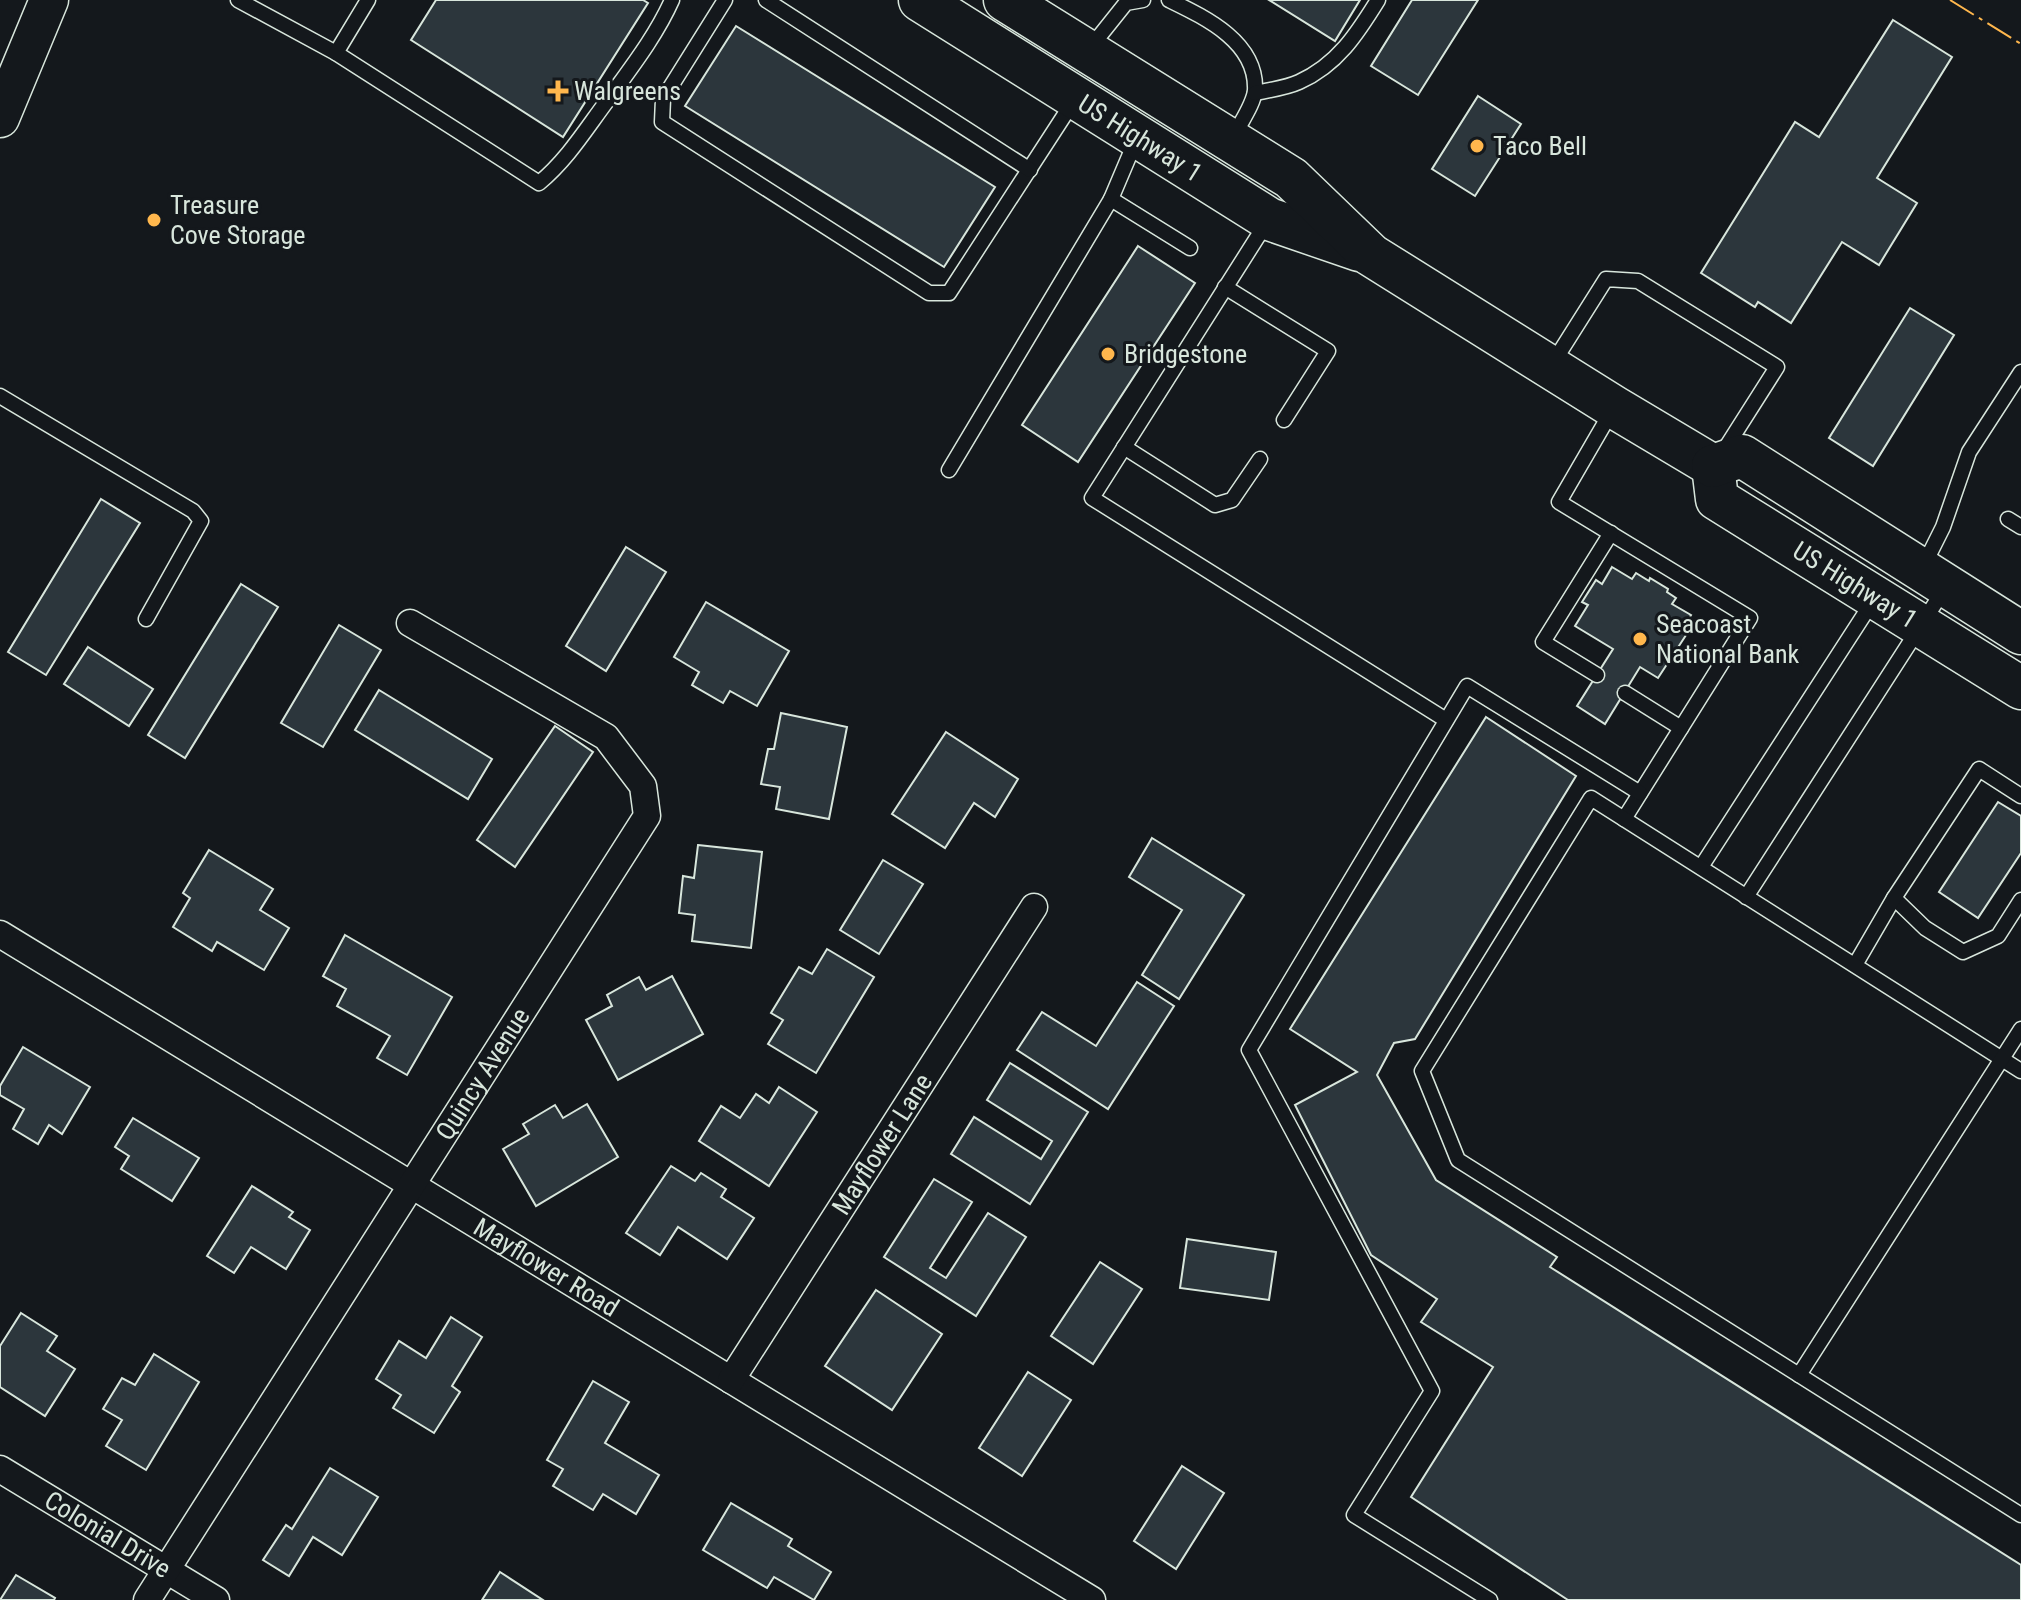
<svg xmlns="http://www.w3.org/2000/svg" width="2021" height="1600" font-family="'Roboto Condensed',sans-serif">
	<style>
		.building { fill: #2c363c; stroke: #d8e6dc; stroke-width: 2 }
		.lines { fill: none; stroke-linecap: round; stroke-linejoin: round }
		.lane-casing { stroke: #d8e6dc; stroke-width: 17 }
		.street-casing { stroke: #d8e6dc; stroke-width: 29 }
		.secondary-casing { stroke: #d8e6dc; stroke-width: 41 }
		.primary-casing { stroke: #d8e6dc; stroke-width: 45 }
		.lane { stroke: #14181c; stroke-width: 14 }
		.street { stroke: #14181c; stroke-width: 26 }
		.secondary { stroke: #14181c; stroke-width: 38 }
		.primary { stroke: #14181c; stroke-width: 42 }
		.power { stroke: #ffb74d; stroke-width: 2; stroke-dasharray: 28 6 4 6; stroke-linecap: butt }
		.poi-dot { fill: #ffb74d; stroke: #14181c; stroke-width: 3 }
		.labels { text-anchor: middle; stroke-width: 6; stroke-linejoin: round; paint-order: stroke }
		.poi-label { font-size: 26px; fill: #d8e6dc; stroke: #14181c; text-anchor: start }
		.street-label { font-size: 26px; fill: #d8e6dc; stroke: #14181c }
	</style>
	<rect width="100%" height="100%" fill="#14181c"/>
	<g class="building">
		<polygon points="436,0 643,0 648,3 563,137 411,40"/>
		<polygon points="1269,0 1360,0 1335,41"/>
		<polygon points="1412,0 1478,0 1418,95 1371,66"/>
		<polygon points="1893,20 1952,57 1877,178 1917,203 1879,265 1842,242 1791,323 1758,302 1755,307 1701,273 1795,122 1819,137"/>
		<polygon points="736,26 995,187 944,267 685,106"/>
		<polygon points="1478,96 1521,124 1475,196 1432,169"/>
		<polygon points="1138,246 1195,283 1078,462 1022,425"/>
		<polygon points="1910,308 1954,335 1873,466 1829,438"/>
		<polygon points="101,499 140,523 46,675 8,652"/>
		<polygon points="626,547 666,572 606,671 566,646"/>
		<polygon points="1612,567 1632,579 1636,573 1649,581 1650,578 1668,589 1667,592 1676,598 1672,604 1691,615 1685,625 1690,629 1658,678 1640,667 1605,724 1577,706 1613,649 1575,626 1588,605 1582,602 1596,580 1602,584"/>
		<polygon points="241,584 278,607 185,758 148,735"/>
		<polygon points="706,602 789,651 757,706 730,691 723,703 692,685 699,672 674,657"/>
		<polygon points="339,625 381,650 323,747 281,723"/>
		<polygon points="88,647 153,689 129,726 64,684"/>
		<polygon points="379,690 492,759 468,799 355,730"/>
		<polygon points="781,713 847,727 829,819 776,809 780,787 761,784 768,749 774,749"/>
		<polygon points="1486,717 1576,776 1415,1039 1394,1043 1377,1075 1436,1180 1557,1257 1550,1267 2021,1565 2021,1600 1568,1600 1411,1497 1493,1367 1421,1322 1437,1299 1371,1255 1295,1105 1357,1072 1290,1029"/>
		<polygon points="555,726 593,752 515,867 477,840"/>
		<polygon points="946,732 1018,779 995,817 974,803 945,848 892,814"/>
		<polygon points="1998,802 2021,816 2021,853 1978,918 1939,892"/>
		<polygon points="1152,838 1244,895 1179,999 1142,975 1182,910 1129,877"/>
		<polygon points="698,845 762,852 751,948 692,941 695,915 679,913 683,876 694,878"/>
		<polygon points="209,850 273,889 260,910 289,928 264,970 217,942 212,951 173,927 190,898 183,893"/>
		<polygon points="883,860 923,884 879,954 840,930"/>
		<polygon points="345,935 452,997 407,1075 377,1058 390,1036 337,1006 346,989 323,976"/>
		<polygon points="827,949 874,977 816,1073 768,1044 783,1020 771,1013 799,967 812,974"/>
		<polygon points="672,976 703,1034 618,1080 586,1020 612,1006 607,995 639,977 646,990"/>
		<polygon points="1137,982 1174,1006 1108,1109 1017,1050 1042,1012 1096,1046"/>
		<polygon points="23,1047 90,1087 62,1134 49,1125 38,1144 13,1129 24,1109 0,1095 0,1086"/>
		<polygon points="1010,1063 1088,1112 1030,1204 951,1154 974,1117 1041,1159 1052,1141 987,1100"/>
		<polygon points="779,1087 817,1112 769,1186 699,1141 721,1106 740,1118 756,1094 769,1103"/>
		<polygon points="587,1104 618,1157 536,1206 503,1149 529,1134 523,1124 555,1105 563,1118"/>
		<polygon points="133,1118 199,1158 172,1201 121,1169 129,1156 115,1147"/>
		<polygon points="671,1166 695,1181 701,1173 726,1189 721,1197 754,1218 727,1259 678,1227 660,1255 626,1233"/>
		<polygon points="934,1179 972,1202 930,1268 946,1278 988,1213 1026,1237 976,1316 884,1257"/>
		<polygon points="252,1186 293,1212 289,1217 310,1230 286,1269 251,1247 234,1273 207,1256"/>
		<polygon points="1187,1239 1276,1252 1269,1300 1180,1288"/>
		<polygon points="1100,1262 1142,1289 1093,1364 1051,1336"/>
		<polygon points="876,1290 942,1334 892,1410 825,1366"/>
		<polygon points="21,1313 57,1336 47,1351 75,1369 45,1416 0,1387 0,1346"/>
		<polygon points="451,1317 482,1337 452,1386 460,1392 434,1433 393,1408 401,1395 376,1379 399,1341 426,1358"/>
		<polygon points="154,1354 199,1382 146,1470 106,1446 122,1420 103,1409 122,1378 135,1385"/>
		<polygon points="1028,1372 1071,1400 1022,1476 979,1448"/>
		<polygon points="593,1381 629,1402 605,1443 659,1475 636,1514 603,1494 593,1510 553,1486 563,1469 547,1460"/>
		<polygon points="1182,1466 1224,1493 1176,1569 1134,1541"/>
		<polygon points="330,1468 378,1497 342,1555 313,1537 289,1576 263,1560 286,1525 292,1529"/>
		<polygon points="731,1503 792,1539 788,1546 831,1572 814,1600 774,1577 767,1588 703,1550"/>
		<polygon points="500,1572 543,1600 482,1600"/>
		<polygon points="16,1575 55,1598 54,1600 0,1600"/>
	</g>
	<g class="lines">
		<defs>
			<g id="lane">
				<polyline points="238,0 336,53"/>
				<path d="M368,0L336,53L539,183C567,160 586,129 607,101C630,69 656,36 672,0"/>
				<polyline points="725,0 663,99 662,122 929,293 949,293 1073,102"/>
				<polyline points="766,0 1030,170"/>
				<path d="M1169,0C1206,18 1257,42 1255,90C1254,104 1240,123 1234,136"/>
				<polyline points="1090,48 1126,3 1143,0"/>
				<path d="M1255,93C1269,90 1286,88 1299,82C1337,65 1357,34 1378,0"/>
				<polyline points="1111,199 1190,248"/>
				<polyline points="1267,222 1092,498 1446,720"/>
				<polyline points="1225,287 1328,351 1284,420"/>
				<polyline points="1553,363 1606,279 1638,281 1777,367 1723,452"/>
				<polyline points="0,396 193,511 201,521 146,619"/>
				<polyline points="1613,409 1559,502 1750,618 1624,819"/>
				<polyline points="1124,447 1215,505 1232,500 1260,459"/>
				<polyline points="949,470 1111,199 1136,140"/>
				<polyline points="2008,519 2021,527"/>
				<polyline points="1923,567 1943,527 1969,452 2021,372"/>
				<polyline points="1597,675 1543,642 1611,533"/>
				<polyline points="1625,693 1681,728"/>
				<polyline points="1701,867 1873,601"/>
				<polyline points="1746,897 1945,588"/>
				<polyline points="1894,898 1925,928 1963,952 1998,936 2021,900"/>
				<polyline points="1855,965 1894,898 1979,769 2021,796"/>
				<polyline points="2021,1071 1591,798 1422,1071 1458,1160 2021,1515"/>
				<polyline points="1799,1375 2021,1029"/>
				<polyline points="1490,1600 1354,1515 1432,1391 1249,1050 1467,686 1640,793"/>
			</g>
			<g id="street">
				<path id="s1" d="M0,934L1092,1600"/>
				<path id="s2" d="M731,1380L1034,907"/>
				<path id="s3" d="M0,1469L216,1600"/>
				<path id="s4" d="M147,1600L647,816L643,786L606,737L410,623"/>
			</g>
			<polyline id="secondary" points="0,118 49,0"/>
			<g id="primary">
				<path id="s5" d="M920,0L1269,219L1359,250"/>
				<polyline points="1005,0 1291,178 1371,255 1614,407 1713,466"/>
				<path id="s6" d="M1713,466L1717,499L2021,688"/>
				<polyline points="1713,466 1742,456 2021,633"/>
			</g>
		</defs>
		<use href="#lane" class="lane-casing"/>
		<use href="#street" class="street-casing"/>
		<use href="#secondary" class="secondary-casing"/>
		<use href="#primary" class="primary-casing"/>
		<use href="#lane" class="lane"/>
		<use href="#street" class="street"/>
		<use href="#secondary" class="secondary"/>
		<use href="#primary" class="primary"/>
		<polyline class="power" points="1950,0 2021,44"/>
	</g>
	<g class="poi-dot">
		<path d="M554 79h8v8h8v8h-8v8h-8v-8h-8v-8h8z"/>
		<circle cx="1477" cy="146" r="8"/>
		<circle cx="154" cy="220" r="8"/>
		<circle cx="1108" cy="354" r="8"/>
		<circle cx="1640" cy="639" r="8"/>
	</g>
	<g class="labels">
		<g class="poi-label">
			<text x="574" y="100">Walgreens</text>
			<text x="1493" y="155">Taco Bell</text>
			<text x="170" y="214">Treasure<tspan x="170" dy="30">Cove Storage</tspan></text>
			<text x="1124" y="363">Bridgestone</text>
			<text x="1656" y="633">Seacoast<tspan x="1656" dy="30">National Bank</tspan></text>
		</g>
		<g class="street-label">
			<text dy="9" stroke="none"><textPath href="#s5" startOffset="260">US Highway 1</textPath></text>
			<text dy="9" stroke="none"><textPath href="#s6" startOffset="196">US Highway 1</textPath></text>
			<text dy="9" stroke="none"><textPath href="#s4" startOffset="624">Quincy Avenue</textPath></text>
			<text dy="9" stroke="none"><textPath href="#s2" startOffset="280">Mayflower Lane</textPath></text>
			<text dy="9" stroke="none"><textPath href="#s1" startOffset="640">Mayflower Road</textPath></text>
			<text dy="9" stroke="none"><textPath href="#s3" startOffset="126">Colonial Drive</textPath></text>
		</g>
	</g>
</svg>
